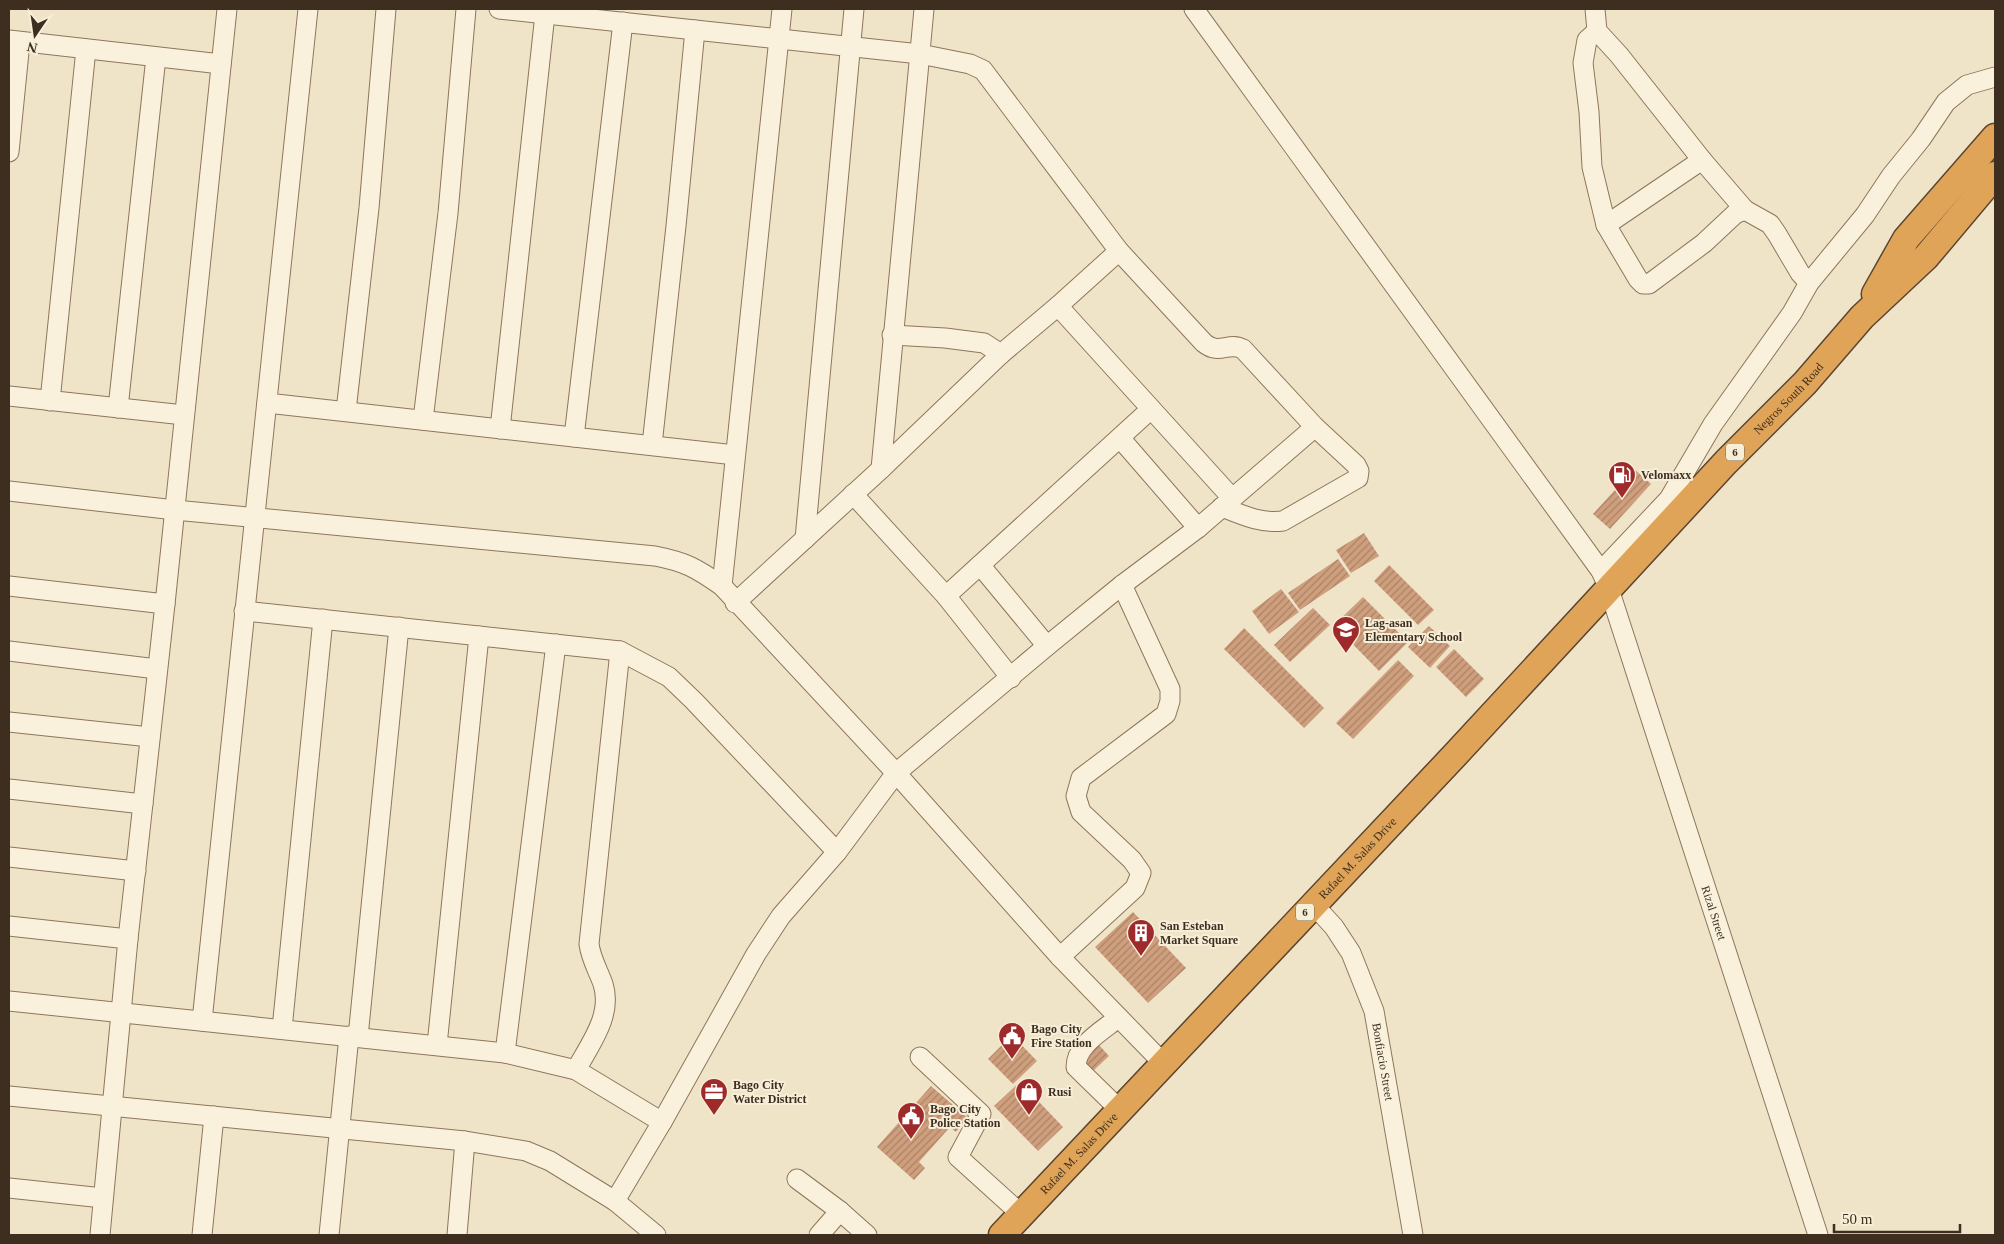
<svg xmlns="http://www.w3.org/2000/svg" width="2004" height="1244" font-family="Georgia,serif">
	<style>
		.building { fill: url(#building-hatch) }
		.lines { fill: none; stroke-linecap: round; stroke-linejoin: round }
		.minor-casing { stroke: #8d765c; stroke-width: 21 }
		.highway-casing { stroke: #5b4430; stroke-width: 29 }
		.minor { stroke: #faf1dc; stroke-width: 19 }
		.highway { stroke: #e0a458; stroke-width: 26 }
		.labels { text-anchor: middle; stroke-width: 4; stroke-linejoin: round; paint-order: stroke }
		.shield { fill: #f7eed8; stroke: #756857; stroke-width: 1 }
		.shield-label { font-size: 11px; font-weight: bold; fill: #3d2e20 }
		.street-label { font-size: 12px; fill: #3d2e20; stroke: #f7eed8 }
		.poi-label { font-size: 12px; font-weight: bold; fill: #3d2e20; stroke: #f7eed8; text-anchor: start }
	</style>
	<defs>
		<pattern id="building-hatch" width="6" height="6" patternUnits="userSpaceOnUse" patternTransform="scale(1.25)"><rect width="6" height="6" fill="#cf9f7d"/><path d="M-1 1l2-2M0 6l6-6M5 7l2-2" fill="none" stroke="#a98266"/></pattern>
	</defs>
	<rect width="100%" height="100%" fill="#f0e4c8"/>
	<g class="building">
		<polygon points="1634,469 1651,484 1610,529 1593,514"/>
		<polygon points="1364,533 1379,556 1351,573 1336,550"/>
		<polygon points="1338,559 1350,576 1300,610 1288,593"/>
		<polygon points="1389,565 1434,610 1418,625 1374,581"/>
		<polygon points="1281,589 1299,612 1269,634 1252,611"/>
		<polygon points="1363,597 1408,642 1379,671 1334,625"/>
		<polygon points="1313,608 1330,625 1290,662 1274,645"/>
		<polygon points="1429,626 1450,646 1430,668 1408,647"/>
		<polygon points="1244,628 1324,708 1304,728 1224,649"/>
		<polygon points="1454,649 1484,679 1466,697 1436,667"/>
		<polygon points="1398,660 1414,676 1353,739 1336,723"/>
		<polygon points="1133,912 1186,968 1148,1003 1095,947"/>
		<polygon points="1012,1035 1037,1061 1013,1084 988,1059"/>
		<polygon points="1099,1045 1109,1056 1092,1072 1082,1060"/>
		<polygon points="1020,1082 1063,1127 1038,1151 994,1106"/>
		<polygon points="931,1086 968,1118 956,1132 950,1127 919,1162 925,1168 914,1180 877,1147"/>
	</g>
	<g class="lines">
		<defs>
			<g id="minor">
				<path d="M499,9L920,54L970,64L983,70L1119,251L1204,343C1220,356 1228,341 1243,349L1315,427L1356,465L1359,471L1358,478L1283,521C1261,524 1242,515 1222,507"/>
				<path id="s1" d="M1194,9L1601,571L1609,589L1818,1235"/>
				<polyline points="1595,9 1597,31 1619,55 1702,160 1745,210 1735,214 1704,243 1649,284 1643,284 1638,279 1606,225 1592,167 1589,112 1583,63 1587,40 1597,31"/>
				<polyline points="9,40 221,64"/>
				<polyline points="9,152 20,42"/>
				<polyline points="1745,210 1770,224 1777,234 1800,273 1809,283"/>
				<polyline points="1606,225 1702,160"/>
				<polyline points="1058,306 1232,498"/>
				<polyline points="892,335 945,338 984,343 1001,354"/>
				<polyline points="9,396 184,415"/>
				<polyline points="50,401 86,49"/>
				<polyline points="267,403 735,455"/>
				<polyline points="118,408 156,57"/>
				<polyline points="346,411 369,208 386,9"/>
				<polyline points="423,420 448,213 466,9"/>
				<polyline points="500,429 545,14"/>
				<polyline points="574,437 623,22"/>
				<polyline points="1120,438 1198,528"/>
				<polyline points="652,445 676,226 695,30"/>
				<polyline points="881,469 924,9"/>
				<path d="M9,491L175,510L655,556C686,562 696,568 722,586L896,773L1060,957L1164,1064"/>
				<polyline points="853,494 946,596 1011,678"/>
				<polyline points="805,539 854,9"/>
				<polyline points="980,565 1047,646"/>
				<polyline points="1601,571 1669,499 1713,424 1792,313 1809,283 1865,215 1891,176 1921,139 1946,102 1967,85 1995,77"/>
				<polyline points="9,586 165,604"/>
				<polyline points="722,586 782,9"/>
				<polyline points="946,596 1151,409"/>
				<polyline points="735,603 881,469 1001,354 1058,306 1119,251"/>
				<polyline points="244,611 620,651 669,677 694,701 837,852"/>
				<polyline points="9,651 157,669"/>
				<polyline points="9,722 150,737"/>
				<polyline points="9,789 143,804"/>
				<polyline points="9,857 136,871"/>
				<path id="s2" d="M1313,904L1334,927L1351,953L1374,1011L1413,1235"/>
				<polyline points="9,926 128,939"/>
				<polyline points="1060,957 1135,888 1141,873 1132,860 1081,812 1076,796 1081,778 1166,714 1170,701 1170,689 1122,585"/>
				<polyline points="9,1001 505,1053 576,1070 662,1122"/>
				<path d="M1118,1018C1102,1031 1076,1045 1076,1067L1120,1110"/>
				<polyline points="202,1021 308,9"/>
				<polyline points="282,1029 323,619"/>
				<polyline points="358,1037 399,627"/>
				<polyline points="437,1045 479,636"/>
				<polyline points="505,1053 556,644"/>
				<polyline points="920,1057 981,1114 958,1157 1021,1214"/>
				<path d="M576,1070C590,1044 613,1015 603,984C598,970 591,959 589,944L620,651"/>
				<polyline points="9,1096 465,1141 526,1151 550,1161 615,1201 656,1235"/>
				<polyline points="797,1179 840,1211 867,1235"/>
				<polyline points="9,1188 103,1198"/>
				<polyline points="615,1201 662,1122 756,954 781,916 837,852 896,773 1047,646 1122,585 1198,528 1315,427"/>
				<polyline points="100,1235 128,939 165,604 227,9"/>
				<polyline points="202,1235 214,1116"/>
				<polyline points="329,1235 349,1036"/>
				<polyline points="457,1235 465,1141"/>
				<polyline points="819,1235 840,1211"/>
			</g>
			<g id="highway">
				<polyline points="1875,294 1906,239 1995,137"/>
				<path id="s3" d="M1002,1235L1455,755L1726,462L1805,383L1862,317L1926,257L1995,175"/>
			</g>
		</defs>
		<use href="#minor" class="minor-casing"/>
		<use href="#highway" class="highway-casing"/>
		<use href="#minor" class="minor"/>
		<use href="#highway" class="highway"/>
	</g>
	<defs>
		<symbol id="fuel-pin" viewBox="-11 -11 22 30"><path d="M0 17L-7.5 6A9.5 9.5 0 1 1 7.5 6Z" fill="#9e2a2b" stroke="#f7eed8"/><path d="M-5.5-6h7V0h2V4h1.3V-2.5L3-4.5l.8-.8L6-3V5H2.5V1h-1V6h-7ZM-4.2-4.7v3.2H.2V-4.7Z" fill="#fff"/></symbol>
		<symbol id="school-pin" viewBox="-11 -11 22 30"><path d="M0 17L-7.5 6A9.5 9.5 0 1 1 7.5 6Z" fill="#9e2a2b" stroke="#f7eed8"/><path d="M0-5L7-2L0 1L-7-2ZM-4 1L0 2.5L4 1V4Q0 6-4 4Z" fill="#fff"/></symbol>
		<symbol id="building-pin" viewBox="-11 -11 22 30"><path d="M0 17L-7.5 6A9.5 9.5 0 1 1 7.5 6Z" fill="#9e2a2b" stroke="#f7eed8"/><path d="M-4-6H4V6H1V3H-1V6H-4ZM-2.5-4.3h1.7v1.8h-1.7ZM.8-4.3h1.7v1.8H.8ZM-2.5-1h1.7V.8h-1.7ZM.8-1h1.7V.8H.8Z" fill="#fff"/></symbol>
		<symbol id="civic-pin" viewBox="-11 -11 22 30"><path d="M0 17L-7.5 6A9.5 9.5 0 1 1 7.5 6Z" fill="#9e2a2b" stroke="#f7eed8"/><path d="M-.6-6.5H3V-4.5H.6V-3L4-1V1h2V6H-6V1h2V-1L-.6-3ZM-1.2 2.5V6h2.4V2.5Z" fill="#fff"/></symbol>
		<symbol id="office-pin" viewBox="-11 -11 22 30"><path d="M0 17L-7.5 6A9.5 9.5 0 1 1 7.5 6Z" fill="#9e2a2b" stroke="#f7eed8"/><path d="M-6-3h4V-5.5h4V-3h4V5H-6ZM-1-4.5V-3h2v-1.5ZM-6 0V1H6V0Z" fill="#fff"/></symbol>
		<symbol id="shop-pin" viewBox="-11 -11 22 30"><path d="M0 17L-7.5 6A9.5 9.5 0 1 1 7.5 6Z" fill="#9e2a2b" stroke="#f7eed8"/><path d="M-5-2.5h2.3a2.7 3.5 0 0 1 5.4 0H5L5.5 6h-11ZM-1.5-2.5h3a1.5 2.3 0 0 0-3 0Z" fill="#fff"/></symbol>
	</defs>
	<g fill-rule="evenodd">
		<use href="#fuel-pin" x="1606" y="459" width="32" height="43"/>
		<use href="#school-pin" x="1330" y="614" width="32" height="43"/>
		<use href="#building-pin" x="1125" y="917" width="32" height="43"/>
		<use href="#civic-pin" x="996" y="1020" width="32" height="43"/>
		<use href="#office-pin" x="698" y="1076" width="32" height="43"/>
		<use href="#shop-pin" x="1013" y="1076" width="32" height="43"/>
		<use href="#civic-pin" x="895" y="1100" width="32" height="43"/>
	</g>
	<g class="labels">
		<g class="shield">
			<rect x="1726" y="443.5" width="18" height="17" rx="4"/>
			<rect x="1296" y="903.5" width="18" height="17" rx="4"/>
		</g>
		<g class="shield-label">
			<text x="1735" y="456">6</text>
			<text x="1305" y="916">6</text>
		</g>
		<g class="street-label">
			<text dy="4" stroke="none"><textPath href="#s3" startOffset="1148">Negros South Road</textPath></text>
			<text dy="4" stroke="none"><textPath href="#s3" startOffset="518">Rafael M. Salas Drive</textPath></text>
			<text dy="4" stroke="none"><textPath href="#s1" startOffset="1054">Rizal Street</textPath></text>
			<text dy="4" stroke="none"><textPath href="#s2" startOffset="176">Bonfiacio Street</textPath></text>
			<text dy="4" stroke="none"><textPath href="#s3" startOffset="112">Rafael M. Salas Drive</textPath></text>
		</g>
		<g class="poi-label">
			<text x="1641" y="479">Velomaxx</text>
			<text x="1365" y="627">Lag-asan<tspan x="1365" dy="14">Elementary School</tspan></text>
			<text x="1160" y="930">San Esteban<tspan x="1160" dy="14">Market Square</tspan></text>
			<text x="1031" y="1033">Bago City<tspan x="1031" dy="14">Fire Station</tspan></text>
			<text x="733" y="1089">Bago City<tspan x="733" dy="14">Water District</tspan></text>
			<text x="1048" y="1096">Rusi</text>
			<text x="930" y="1113">Bago City<tspan x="930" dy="14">Police Station</tspan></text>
		</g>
	</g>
	<rect width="2004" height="1244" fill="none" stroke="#3d2e20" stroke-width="20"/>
	<g transform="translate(35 35) rotate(193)" stroke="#f7eed8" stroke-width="4" paint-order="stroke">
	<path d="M0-4L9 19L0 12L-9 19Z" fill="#3d2e20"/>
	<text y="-8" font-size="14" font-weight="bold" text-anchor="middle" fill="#3d2e20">N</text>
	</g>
	<path d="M1834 1224v8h126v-8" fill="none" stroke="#3d2e20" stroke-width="2.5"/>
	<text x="1842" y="1224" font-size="15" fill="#3d2e20" stroke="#f7eed8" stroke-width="4" paint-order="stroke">50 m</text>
</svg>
